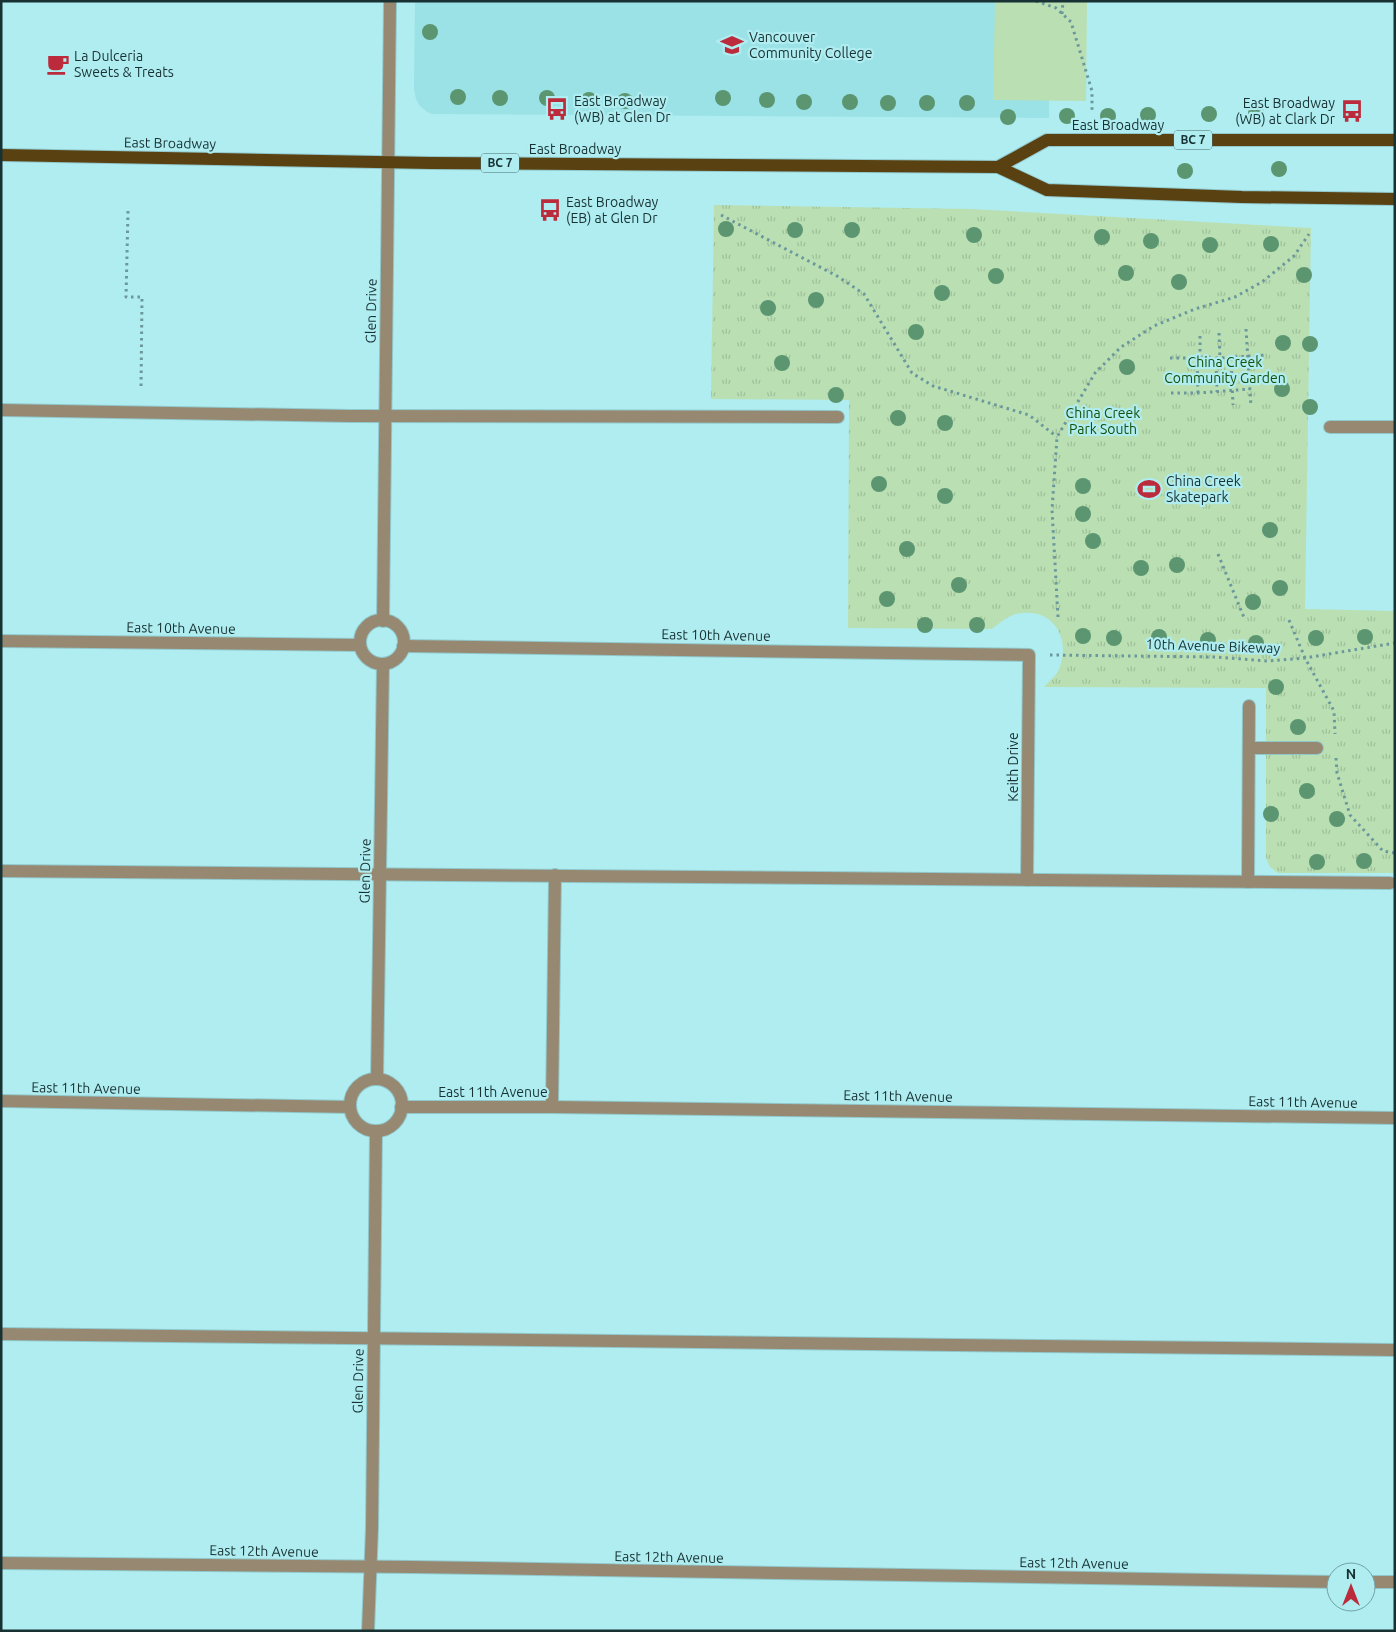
<svg xmlns="http://www.w3.org/2000/svg" width="1396" height="1632" font-family="Ubuntu,sans-serif">
	<style>
		.built { fill: #9ae2e6 }
		.green { fill: #badfb3 }
		.park { fill: url(#park-tufts) }
		.lines { fill: none; stroke-linecap: round; stroke-linejoin: round }
		.minor-casing { stroke: #91c7cb; stroke-width: 14 }
		.major-casing { stroke: #91c7cb; stroke-width: 14 }
		.path { stroke: #6b989b; stroke-width: 3; stroke-dasharray: 2.5 4; stroke-linecap: butt }
		.minor { stroke: #978971; stroke-width: 12 }
		.major { stroke: #5a4111; stroke-width: 12 }
		.tree { fill: #5b9671 }
		.labels { text-anchor: middle; stroke-width: 4.5; stroke-linejoin: round; paint-order: stroke }
		.shield { fill: #afedf1; stroke: #45696b; stroke-width: 1 }
		.shield-label { font-size: 12px; font-weight: bold; fill: #183132 }
		.poi-label { font-size: 14px; fill: #183132; stroke: #afedf1; text-anchor: start }
		.street-label { font-size: 14px; fill: #183132; stroke: #afedf1 }
		.park-label { font-size: 14px; fill: #174f09; stroke: #afedf1 }
	</style>
	<defs>
		<pattern id="park-tufts" width="24" height="20" patternUnits="userSpaceOnUse" patternTransform="scale(1.25)"><rect width="24" height="20" fill="#badfb3"/><path d="M3 7l-1-3M5 7V3M7 7l1-3M15 17l-1-3M17 17v-4M19 17l1-3" fill="none" stroke="#9fc09a"/></pattern>
	</defs>
	<rect width="100%" height="100%" fill="#afedf1"/>
	<polygon class="built" points="415,1 1050,1 1049,118 432,114 427,112 419,105 416,99 414,89"/>
	<polygon class="green" points="995,1 1087,1 1086,101 993,100"/>
	<path class="park" d="M714,205L972,209L1311,228L1305,609L1395,611V873H1278L1270,867L1266,858V688L1044,687C1049,681 1057,675 1059,669C1071,641 1055,609 1022,613C1010,614 1001,622 992,629L848,628L849,400L711,399Z"/>
	<g class="lines">
		<defs>
			<g id="minor">
				<polyline points="1,410 349,416 838,417"/>
				<polyline points="1330,427 1395,427"/>
				<circle cx="382" cy="642" r="22"/>
				<polyline points="383,621 390,1"/>
				<polyline points="1,641 360,645"/>
				<polyline points="403,646 1029,655 1027,880"/>
				<polyline points="1249,748 1317,748"/>
				<polyline points="1,871 1390,883"/>
				<polyline points="1248,882 1249,706"/>
				<polyline points="377,1079 383,664"/>
				<circle cx="376" cy="1105" r="26"/>
				<polyline points="1,1101 350,1107"/>
				<polyline points="401,1107 552,1107 1395,1118"/>
				<polyline points="552,1107 555,875"/>
				<polyline points="1,1334 1395,1350"/>
				<polyline points="1,1563 413,1567 1336,1582"/>
				<polyline points="1366,1582 1395,1582"/>
				<polyline points="368,1631 372,1528 376,1131"/>
			</g>
			<g id="major">
				<polyline points="1,155 431,163 998,167 1047,190 1242,197 1395,199"/>
				<polyline points="998,167 1047,140 1395,140"/>
			</g>
		</defs>
		<use href="#minor" class="minor-casing"/>
		<use href="#major" class="major-casing"/>
		<g class="path">
			<polyline points="1036,1 1056,8 1071,22 1092,91 1092,110"/>
			<polyline points="1062,14 1063,1"/>
			<polyline points="128,211 126,297 142,297 141,390"/>
			<polyline points="721,215 837,276 864,294 912,373 933,386 1029,415 1057,437"/>
			<polyline points="1246,329 1251,406"/>
			<polyline points="1219,333 1220,358"/>
			<polyline points="1200,336 1200,358"/>
			<polyline points="1170,358 1220,358 1266,355"/>
			<polyline points="1197,358 1198,393"/>
			<polyline points="1216,358 1217,392"/>
			<polyline points="1231,358 1233,405"/>
			<polyline points="1171,393 1198,393 1250,389"/>
			<polyline points="1218,554 1245,620"/>
			<polyline points="1058,617 1052,510 1057,437 1095,373 1121,347 1154,326 1195,309 1235,297 1262,282 1294,256 1309,234"/>
			<polyline points="1289,620 1305,658 1334,711 1335,734"/>
			<polyline points="1050,655 1216,657 1268,661 1305,658 1395,643"/>
			<polyline points="1336,758 1337,773 1350,815 1383,851 1395,853"/>
		</g>
		<use href="#minor" class="minor"/>
		<use href="#major" class="major"/>
	</g>
	<g class="tree">
		<circle cx="430" cy="32" r="8"/>
		<circle cx="458" cy="97" r="8"/>
		<circle cx="500" cy="98" r="8"/>
		<circle cx="547" cy="98" r="8"/>
		<circle cx="723" cy="98" r="8"/>
		<circle cx="589" cy="100" r="8"/>
		<circle cx="767" cy="100" r="8"/>
		<circle cx="625" cy="101" r="8"/>
		<circle cx="804" cy="102" r="8"/>
		<circle cx="850" cy="102" r="8"/>
		<circle cx="888" cy="103" r="8"/>
		<circle cx="927" cy="103" r="8"/>
		<circle cx="967" cy="103" r="8"/>
		<circle cx="1256" cy="113" r="8"/>
		<circle cx="1209" cy="114" r="8"/>
		<circle cx="1148" cy="115" r="8"/>
		<circle cx="1067" cy="116" r="8"/>
		<circle cx="1108" cy="116" r="8"/>
		<circle cx="1008" cy="117" r="8"/>
		<circle cx="1279" cy="169" r="8"/>
		<circle cx="1185" cy="171" r="8"/>
		<circle cx="726" cy="229" r="8"/>
		<circle cx="795" cy="230" r="8"/>
		<circle cx="852" cy="230" r="8"/>
		<circle cx="974" cy="235" r="8"/>
		<circle cx="1102" cy="237" r="8"/>
		<circle cx="1151" cy="241" r="8"/>
		<circle cx="1271" cy="244" r="8"/>
		<circle cx="1210" cy="245" r="8"/>
		<circle cx="1126" cy="273" r="8"/>
		<circle cx="1304" cy="275" r="8"/>
		<circle cx="996" cy="276" r="8"/>
		<circle cx="1179" cy="282" r="8"/>
		<circle cx="942" cy="293" r="8"/>
		<circle cx="816" cy="300" r="8"/>
		<circle cx="768" cy="308" r="8"/>
		<circle cx="916" cy="332" r="8"/>
		<circle cx="1283" cy="343" r="8"/>
		<circle cx="1310" cy="344" r="8"/>
		<circle cx="782" cy="363" r="8"/>
		<circle cx="1127" cy="367" r="8"/>
		<circle cx="1282" cy="389" r="8"/>
		<circle cx="836" cy="395" r="8"/>
		<circle cx="1310" cy="407" r="8"/>
		<circle cx="898" cy="418" r="8"/>
		<circle cx="945" cy="423" r="8"/>
		<circle cx="879" cy="484" r="8"/>
		<circle cx="1083" cy="486" r="8"/>
		<circle cx="945" cy="496" r="8"/>
		<circle cx="1083" cy="514" r="8"/>
		<circle cx="1270" cy="530" r="8"/>
		<circle cx="1093" cy="541" r="8"/>
		<circle cx="907" cy="549" r="8"/>
		<circle cx="1177" cy="565" r="8"/>
		<circle cx="1141" cy="568" r="8"/>
		<circle cx="959" cy="585" r="8"/>
		<circle cx="1280" cy="588" r="8"/>
		<circle cx="887" cy="599" r="8"/>
		<circle cx="1253" cy="602" r="8"/>
		<circle cx="925" cy="625" r="8"/>
		<circle cx="977" cy="625" r="8"/>
		<circle cx="1083" cy="636" r="8"/>
		<circle cx="1159" cy="637" r="8"/>
		<circle cx="1365" cy="637" r="8"/>
		<circle cx="1114" cy="638" r="8"/>
		<circle cx="1316" cy="638" r="8"/>
		<circle cx="1208" cy="640" r="8"/>
		<circle cx="1256" cy="643" r="8"/>
		<circle cx="1276" cy="687" r="8"/>
		<circle cx="1298" cy="727" r="8"/>
		<circle cx="1307" cy="791" r="8"/>
		<circle cx="1271" cy="814" r="8"/>
		<circle cx="1337" cy="819" r="8"/>
		<circle cx="1364" cy="861" r="8"/>
		<circle cx="1317" cy="862" r="8"/>
	</g>
	<defs>
		<symbol id="university-bare" viewBox="-9 -9 18 18"><path d="M0-5L7-2L0 1L-7-2ZM-4 1L0 2.5L4 1V4Q0 6-4 4Z" fill="#bb2b3b" stroke="#afedf1" stroke-width="2.5" paint-order="stroke"/></symbol>
		<symbol id="cafe-bare" viewBox="-9 -9 18 18"><path d="M-5.5-4.5H6V0H3Q3 3.5 0 3.5H-2.5Q-5.5 3.5-5.5 0ZM3-3.2v2h1.7v-2ZM-6 4.5H4V6H-6Z" fill="#bb2b3b" stroke="#afedf1" stroke-width="2.5" paint-order="stroke"/></symbol>
		<symbol id="bus-bare" viewBox="-9 -9 18 18"><path d="M-5-6H5V4H4V6H2V4H-2V6H-4V4H-5ZM-3.5-4V0h7V-4ZM-3.5 1.2v1.5H-2V1.2ZM2 1.2v1.5H3.5V1.2Z" fill="#bb2b3b" stroke="#afedf1" stroke-width="2.5" paint-order="stroke"/></symbol>
		<symbol id="stadium-bare" viewBox="-9 -9 18 18"><path d="M0-5a6.5 5 0 1 0 0 10a6.5 5 0 1 0 0-10ZM-3.5-1.8h7v3.6h-7Z" fill="#bb2b3b" stroke="#afedf1" stroke-width="2.5" paint-order="stroke"/></symbol>
	</defs>
	<g fill-rule="evenodd">
		<use href="#university-bare" x="716" y="29" width="32" height="32"/>
		<use href="#cafe-bare" x="42" y="48" width="32" height="32"/>
		<use href="#bus-bare" x="541" y="93" width="32" height="32"/>
		<use href="#bus-bare" x="1336" y="95" width="32" height="32"/>
		<use href="#bus-bare" x="534" y="194" width="32" height="32"/>
		<use href="#stadium-bare" x="1133" y="473" width="32" height="32"/>
	</g>
	<g class="labels">
		<g class="shield">
			<rect x="1174" y="130.5" width="38" height="19" rx="4"/>
			<rect x="481" y="153.5" width="38" height="19" rx="4"/>
		</g>
		<g class="shield-label">
			<text x="1193" y="144">BC 7</text>
			<text x="500" y="167">BC 7</text>
		</g>
		<g class="poi-label">
			<text x="749" y="42">Vancouver<tspan x="749" dy="16">Community College</tspan></text>
			<text x="74" y="61">La Dulceria<tspan x="74" dy="16">Sweets &amp; Treats</tspan></text>
			<text x="574" y="106">East Broadway<tspan x="574" dy="16">(WB) at Glen Dr</tspan></text>
			<text x="1335" y="108" text-anchor="end">East Broadway<tspan x="1335" dy="16">(WB) at Clark Dr</tspan></text>
			<text x="566" y="207">East Broadway<tspan x="566" dy="16">(EB) at Glen Dr</tspan></text>
			<text x="1166" y="486">China Creek<tspan x="1166" dy="16">Skatepark</tspan></text>
		</g>
		<g class="street-label">
			<text x="1118" y="130">East Broadway</text>
			<text transform="translate(170 143) rotate(1)" y="5">East Broadway</text>
			<text x="575" y="154">East Broadway</text>
			<text transform="translate(371 311) rotate(-89)" y="5">Glen Drive</text>
			<text transform="translate(181 628) rotate(1)" y="5">East 10th Avenue</text>
			<text transform="translate(716 635) rotate(1)" y="5">East 10th Avenue</text>
			<text transform="translate(1213 646) rotate(2)" y="5">10th Avenue Bikeway</text>
			<text transform="translate(1013 767) rotate(-90)" y="5">Keith Drive</text>
			<text transform="translate(365 871) rotate(-89)" y="5">Glen Drive</text>
			<text transform="translate(86 1088) rotate(1)" y="5">East 11th Avenue</text>
			<text x="493" y="1097">East 11th Avenue</text>
			<text transform="translate(898 1096) rotate(1)" y="5">East 11th Avenue</text>
			<text transform="translate(1303 1102) rotate(1)" y="5">East 11th Avenue</text>
			<text transform="translate(358 1381) rotate(-89)" y="5">Glen Drive</text>
			<text transform="translate(264 1551) rotate(1)" y="5">East 12th Avenue</text>
			<text transform="translate(669 1557) rotate(1)" y="5">East 12th Avenue</text>
			<text transform="translate(1074 1563) rotate(1)" y="5">East 12th Avenue</text>
		</g>
		<g class="park-label">
			<text x="1225" y="367">China Creek<tspan x="1225" dy="16">Community Garden</tspan></text>
			<text x="1103" y="418">China Creek<tspan x="1103" dy="16">Park South</tspan></text>
		</g>
	</g>
	<rect width="1396" height="1632" fill="none" stroke="#183132" stroke-width="5"/>
	<g transform="translate(1351 1587)"><circle r="24" fill="#afedf1" stroke="#73a2a5"/>
	<path d="M0-4L9 19L0 12L-9 19Z" fill="#bb2b3b"/>
	<text y="-8" font-size="14" font-weight="bold" text-anchor="middle" fill="#183132">N</text>
	</g>
</svg>
